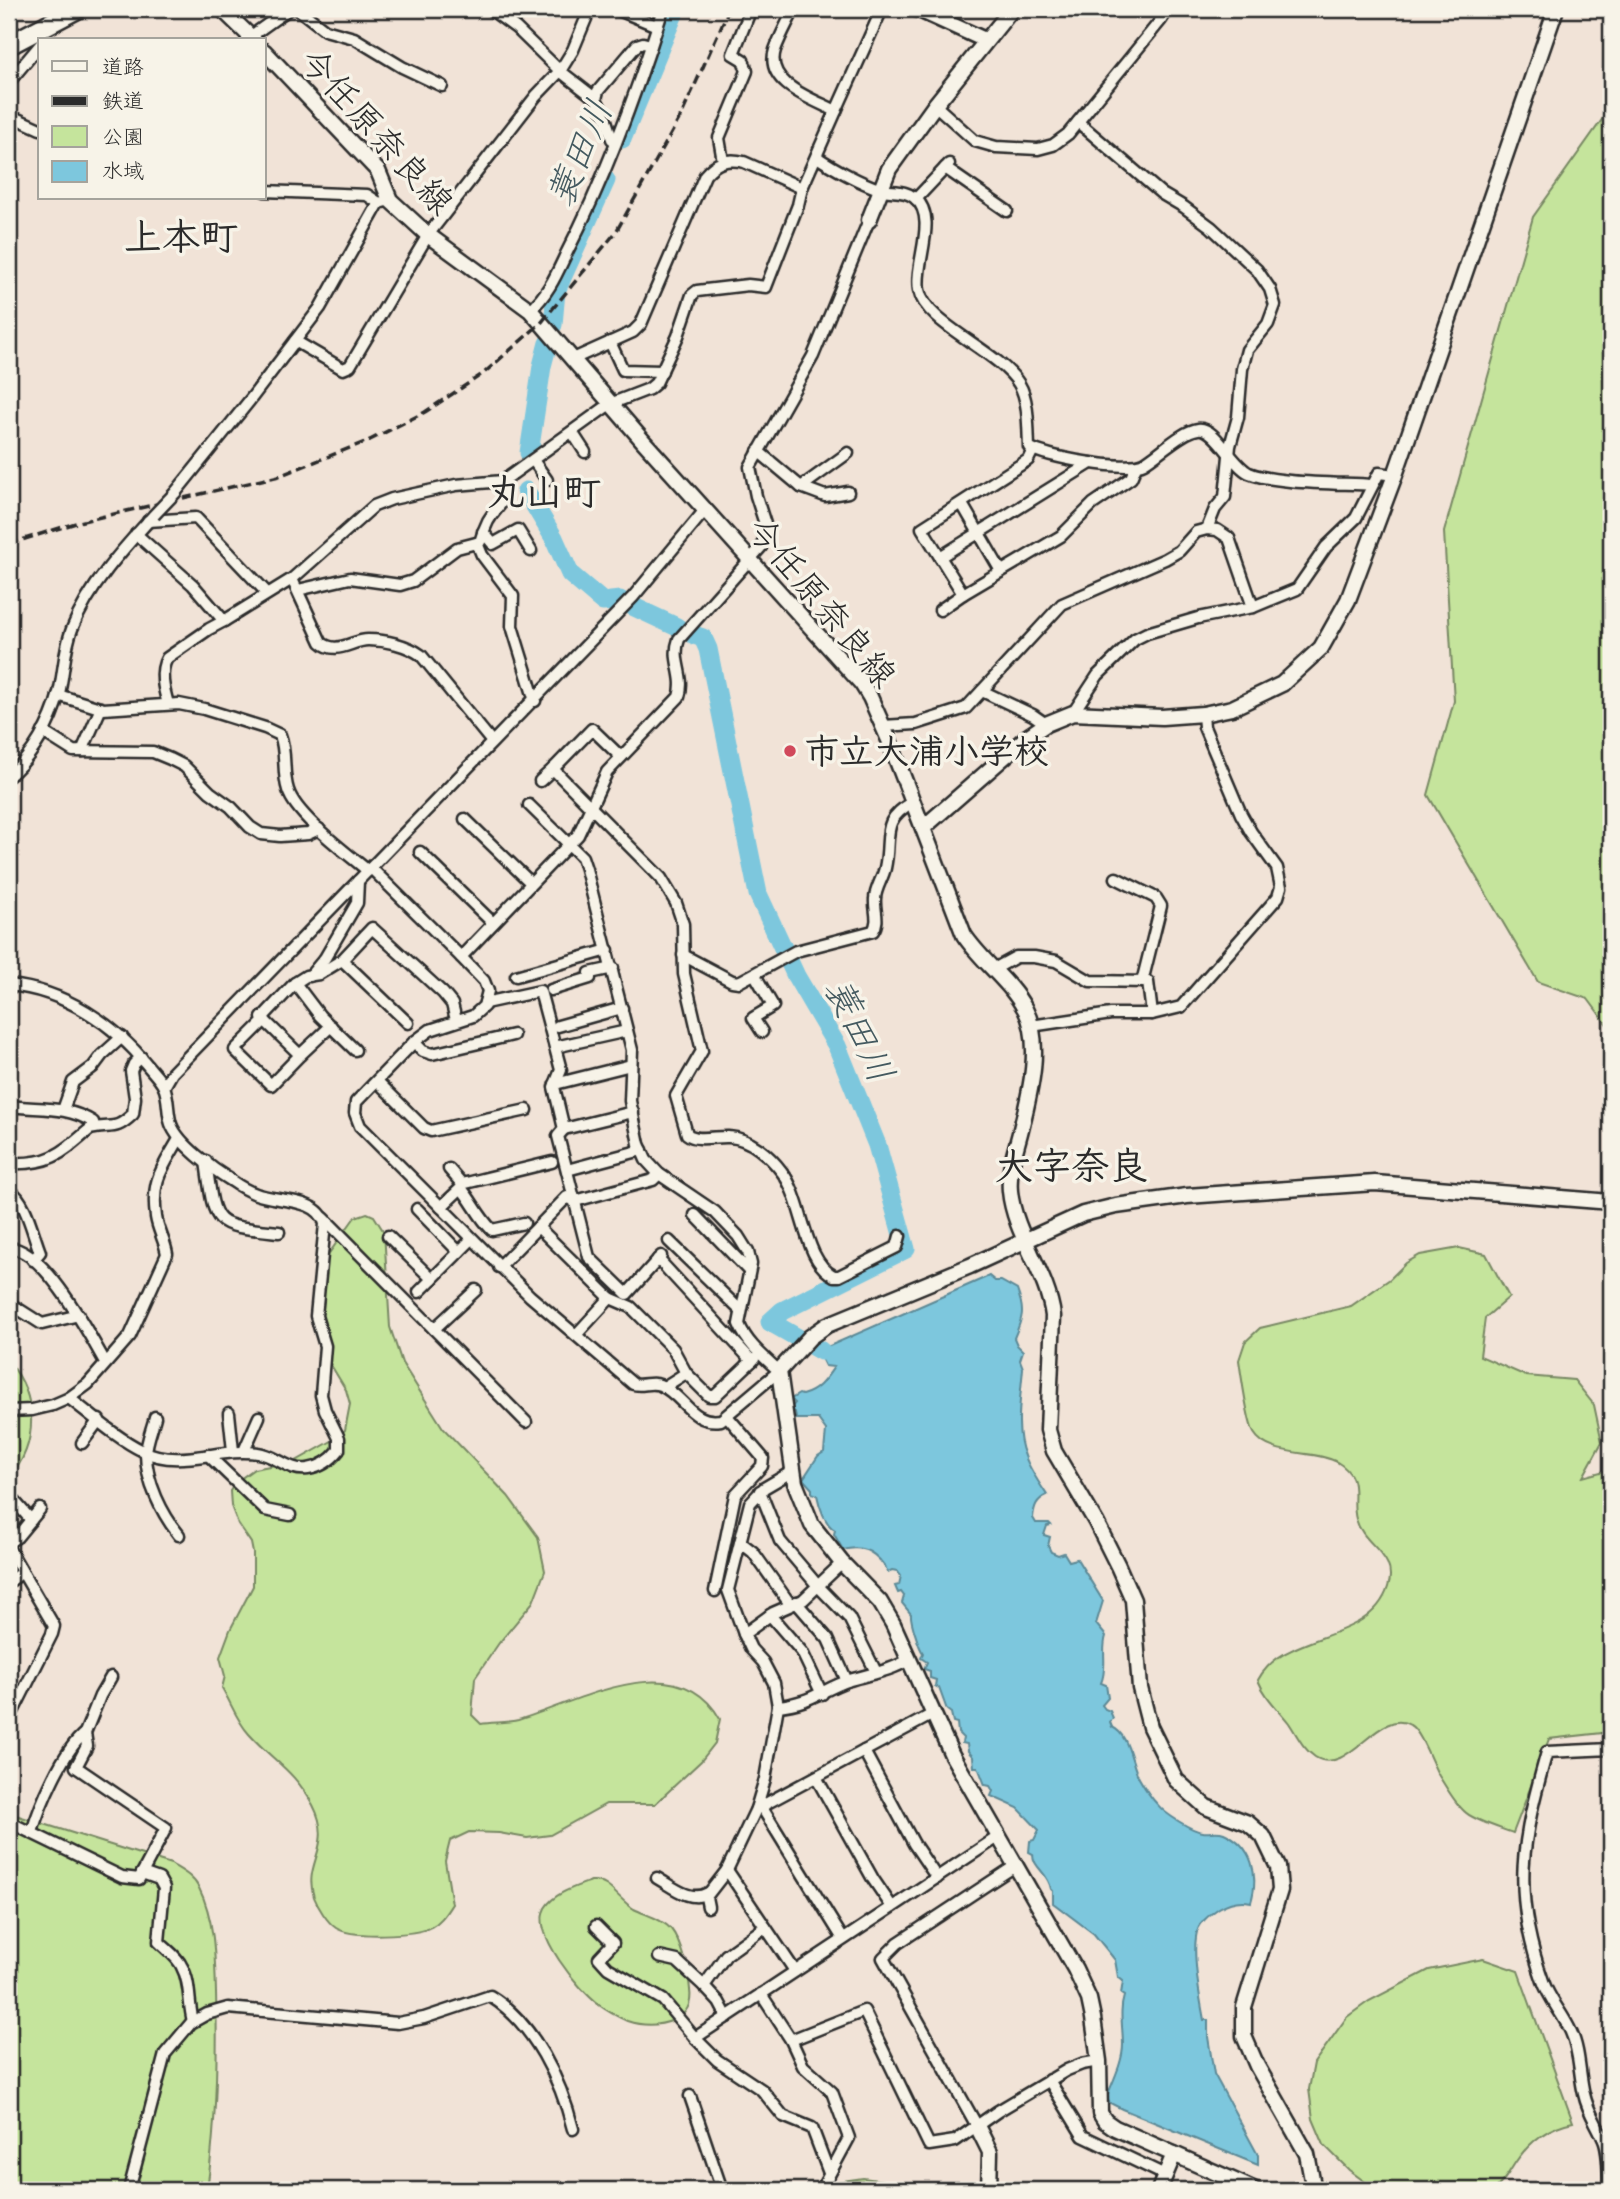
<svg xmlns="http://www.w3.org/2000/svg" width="1620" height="2199" font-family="Caveat,'Klee One',sans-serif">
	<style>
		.green { fill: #c5e49c; stroke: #788864; stroke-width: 2 }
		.water { fill: #7dc7dd; stroke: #5c8996; stroke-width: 2 }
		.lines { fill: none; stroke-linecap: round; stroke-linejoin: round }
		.river { stroke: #7dc7dd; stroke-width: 19 }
		.street-casing { stroke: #2b2b2b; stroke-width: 15 }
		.secondary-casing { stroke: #2b2b2b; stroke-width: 19 }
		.highway-casing { stroke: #2b2b2b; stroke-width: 23 }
		.street { stroke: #f7f3e8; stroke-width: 10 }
		.secondary { stroke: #f7f3e8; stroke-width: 14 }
		.highway { stroke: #f7f3e8; stroke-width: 18 }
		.rail { stroke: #2b2b2b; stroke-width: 3.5; stroke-dasharray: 10 5; stroke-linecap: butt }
		.street-bridge-casing { stroke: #2b2b2b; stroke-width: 15; stroke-linecap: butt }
		.street-bridge { stroke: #f7f3e8; stroke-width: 10 }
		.poi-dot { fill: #d1495b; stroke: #f7f3e8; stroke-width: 2.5 }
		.labels { text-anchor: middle; stroke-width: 7; stroke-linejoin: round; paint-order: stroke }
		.street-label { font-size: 35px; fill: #2b2b2b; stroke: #f7f3e8 }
		.poi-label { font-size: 35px; font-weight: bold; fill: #2b2b2b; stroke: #f7f3e8; text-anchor: start }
		.water-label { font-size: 37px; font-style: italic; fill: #445a60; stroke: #f7f3e8 }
		.quarter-label { font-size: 38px; font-weight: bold; fill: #2b2b2b; stroke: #f7f3e8 }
	</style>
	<rect width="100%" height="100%" fill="#f1e3d7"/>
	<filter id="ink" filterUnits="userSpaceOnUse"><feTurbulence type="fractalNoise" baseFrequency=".0143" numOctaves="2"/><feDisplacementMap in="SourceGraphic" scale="14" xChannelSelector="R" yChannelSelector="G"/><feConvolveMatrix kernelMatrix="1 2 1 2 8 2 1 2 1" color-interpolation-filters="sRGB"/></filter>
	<g filter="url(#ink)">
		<g class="green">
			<polygon points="1611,107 1611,1030 1588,999 1538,982 1428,795 1454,701 1444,532 1533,217"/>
			<path d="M367,1213L374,1216L384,1232L390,1327L402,1363L443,1428L508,1496L538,1537L545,1571L533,1602L499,1643L475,1678L472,1715L481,1724C493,1722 506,1723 518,1720C578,1702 678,1644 720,1719L715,1743L701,1761L655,1804H606L550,1835L527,1838L499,1833L469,1832L450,1841L445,1861L452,1904C446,1913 441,1922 431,1927C415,1936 351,1938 336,1928C327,1922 318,1907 314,1897C302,1863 335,1847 313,1805C293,1769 274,1762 249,1734C237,1721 231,1703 222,1688L225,1676L220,1657L230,1630L253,1586V1553L251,1543L238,1524L231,1506L230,1491L236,1482L254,1469L296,1461L337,1438L345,1430L350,1404L346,1390L320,1347L313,1302L325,1259L355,1217Z"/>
			<path d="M1459,1248L1486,1254L1509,1297L1485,1318L1480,1356L1526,1376L1574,1380L1594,1405L1602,1442L1583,1477L1611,1469V1732L1549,1739L1513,1833C1500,1828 1472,1820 1464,1811C1454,1802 1446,1787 1439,1776C1432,1764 1421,1731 1410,1725C1379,1706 1348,1778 1315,1757C1303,1749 1297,1735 1289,1723C1278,1709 1265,1697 1258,1680C1284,1630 1370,1644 1388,1587C1399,1555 1363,1546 1356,1519C1350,1497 1364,1478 1337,1462C1314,1449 1269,1458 1254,1433C1248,1423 1241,1374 1239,1360L1245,1342L1260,1328L1351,1306L1390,1279L1406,1263L1420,1255Z"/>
			<path d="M9,1362C38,1396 39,1444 9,1478Z"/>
			<path d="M9,1813L171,1864C182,1871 193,1876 199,1888C215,1920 215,1958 216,1993C218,2059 216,2125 207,2190H9Z"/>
			<path d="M591,1881C608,1879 620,1901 634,1909C646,1915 662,1919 671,1929C681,1941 689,1975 690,1990C692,2004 687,2014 674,2020C659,2026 642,2026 627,2021C618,2017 607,2011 599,2005C579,1990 531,1933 545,1908C554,1893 575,1887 591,1881Z"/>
			<path d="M1483,1959L1518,1971L1573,2122C1548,2127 1529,2142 1515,2163C1508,2174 1504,2182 1494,2190H1376L1349,2170L1324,2145L1313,2119L1309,2089L1314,2063L1347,2017L1369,2001L1429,1970Z"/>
			<polygon points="863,2178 907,2184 922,2190 804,2190 822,2184"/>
		</g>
		<path class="water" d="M989,1276L995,1281H1001L1017,1290C1025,1311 1023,1317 1014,1338L1017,1345L1023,1351L1020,1360L1023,1368C1021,1395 1014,1430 1025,1456C1030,1470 1039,1483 1047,1495C1036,1500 1034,1507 1033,1518L1036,1523H1049L1051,1525L1047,1526L1044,1535L1050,1537L1048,1546L1051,1552L1058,1555L1064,1553L1069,1561L1077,1559L1103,1601L1096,1624L1106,1636C1101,1652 1108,1667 1101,1683L1106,1685L1108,1698L1102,1705L1105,1709L1110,1711L1113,1718L1110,1722L1112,1727C1129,1734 1131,1763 1139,1778C1144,1787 1151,1798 1158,1805C1165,1814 1192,1831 1203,1832C1210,1833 1217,1830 1224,1833C1253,1846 1259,1875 1251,1902C1239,1899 1229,1902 1219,1908C1209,1915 1197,1924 1196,1937C1193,1957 1200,1999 1204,2020H1208V2037L1214,2074L1258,2155V2165L1122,2109L1110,2103L1106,2099C1112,2083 1123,2062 1123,2045C1123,2028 1119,2012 1124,1996L1121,1994L1123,1981L1118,1977L1115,1960L1094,1934L1053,1903V1891L1051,1889C1048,1872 1033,1868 1033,1854L1029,1852L1030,1841L1034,1840L1039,1830L1018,1808L991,1796L993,1791L990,1786L985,1785L978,1767H974L973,1757L968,1751L967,1744L962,1743L963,1738L958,1733L957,1723L953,1722L951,1713L947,1710L939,1688L935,1686L936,1680L930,1678V1671L924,1669L927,1662L921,1658L923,1653C919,1648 910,1620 911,1614L902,1603L904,1596L901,1592L898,1593L895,1586L899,1585L901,1576L897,1571L892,1570L888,1572C878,1554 865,1544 843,1550L834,1534L835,1530C825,1525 819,1505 817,1495L812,1493V1489L803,1479L818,1456L824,1452L826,1430L818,1419H796L795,1412L790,1409L795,1403L791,1399L799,1394L802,1395C818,1391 825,1380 834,1367L825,1366L818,1352L805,1349L812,1342L825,1348Z"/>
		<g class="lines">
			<g class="river">
				<polyline points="622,139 676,9"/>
				<polyline points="553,325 556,291 606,180"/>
				<polyline points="529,453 542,366 548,343"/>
				<polyline points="526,491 554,538 570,574 603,602 620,600"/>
				<polyline points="632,606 677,627"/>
				<polyline points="694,635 703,638 708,649 758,894 796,976 837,1046 877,1145 906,1249 782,1311 770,1322 821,1351"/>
			</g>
			<defs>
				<g id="street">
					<polyline points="298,9 325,30 354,38 402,67 442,86"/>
					<polyline points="490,9 516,28 560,71 596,99 604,114 612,139 616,142"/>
					<polyline points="616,9 657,26"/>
					<polyline points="247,39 289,9"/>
					<polyline points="9,82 40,45"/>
					<polyline points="596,99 598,91 637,45 643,43 651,45"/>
					<polyline points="935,105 975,141 996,147 1038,149 1053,145 1068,134 1161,20 1168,9"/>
					<polyline points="836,111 882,9"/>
					<polyline points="9,115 40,129"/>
					<polyline points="1078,122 1162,194 1184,207 1211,227 1257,270 1270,289 1275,305 1268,324 1247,350 1242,369 1238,417 1230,446 1225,497 1215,509 1207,529"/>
					<path d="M817,157C833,168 861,183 879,189C891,193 904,189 915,198C939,218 914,263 919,290C925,324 998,350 1019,384C1029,400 1028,428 1029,447C1044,457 1127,472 1144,463C1158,455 1182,431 1198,429C1215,426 1232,465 1249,473C1275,484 1342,483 1372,485"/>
					<polyline points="723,161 719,138 747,71 743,60 733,54 751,9"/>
					<polyline points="945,168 1007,211"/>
					<polyline points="264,191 367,195 379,203"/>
					<polyline points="916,199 949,164"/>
					<path d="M530,310C548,295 557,273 567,252C607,175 637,91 663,9"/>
					<polyline points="295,341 343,369 350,366 428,235 536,96 560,71 573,50 590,9"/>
					<polyline points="610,342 623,370 662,371"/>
					<path d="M573,359L633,332L641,324L705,175C716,162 727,158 744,162L802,188L836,111C813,99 764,84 775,50C780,36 788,22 794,9"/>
					<polyline points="572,432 585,452"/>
					<polyline points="1033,450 1028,460 922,528 963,594 1061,536 1093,504 1131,478 1136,466"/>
					<polyline points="758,451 801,487 825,496 848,492"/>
					<polyline points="533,460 547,480"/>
					<polyline points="801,487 848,453"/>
					<polyline points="175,493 250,400 320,308 379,203 390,200"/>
					<polyline points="962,504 1001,571"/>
					<polyline points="148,521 196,518 267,593"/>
					<polyline points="483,532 493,544 518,530 531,551"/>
					<polyline points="136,534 193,585 224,621 292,579 374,506 392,499 456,485 503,481 610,404 649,389 656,383 678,336 692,295 697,291 748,285 766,287 798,205 802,188"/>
					<polyline points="477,543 482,555 513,596 512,626 535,701"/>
					<polyline points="940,557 1091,463"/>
					<path d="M292,579L321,642C336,656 352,640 368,640C386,640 407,645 421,655L492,742"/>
					<path d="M298,590L350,578L400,585L413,581L457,548L480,542C482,535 485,527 488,521C498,503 508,505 503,481"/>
					<polyline points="940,610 963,594"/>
					<polyline points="982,691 1033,715 1046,724"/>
					<path d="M58,695L103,709L179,704L204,709L265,728L280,735C287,753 282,772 288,790C296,816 347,853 368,871"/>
					<path d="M168,704C164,690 159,672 167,658L209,629L224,621"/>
					<polyline points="1073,713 1098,675 1135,639 1147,633 1198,618 1253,607 1297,589 1326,547 1356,518 1379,473 1395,475"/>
					<polyline points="883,726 916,724 966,708 1062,604 1165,559 1179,551 1196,532 1207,529 1217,530 1229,538 1253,607"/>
					<polyline points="43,732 73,751 153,752 170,759 184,766 210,792 231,807 250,827 261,834 280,836 308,834 319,829"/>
					<polyline points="82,751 101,708"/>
					<path d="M621,757L592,729L553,769L661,878L676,903L683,924L684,974L702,1051L676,1096L687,1134C697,1142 716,1136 729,1137C750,1138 770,1156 782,1172C804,1200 803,1261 834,1276H839L897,1247L900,1236"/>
					<path d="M9,776C33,756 51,723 59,693C64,673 64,649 72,629C89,586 123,549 154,515"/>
					<polyline points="540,781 553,769"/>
					<polyline points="465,819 531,883"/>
					<polyline points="420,852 493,923"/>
					<path d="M371,868L461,957L484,981L488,991L484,1006L473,1016L430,1030L414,1042L356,1102L355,1113L360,1126L530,1296L633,1384C642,1387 651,1381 660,1385C684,1395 691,1425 721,1420L779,1371C764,1357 747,1344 739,1324L751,1264L748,1252L738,1236L715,1212L659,1174L646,1160L639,1144L630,1101L632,1050L586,869L582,857L529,805"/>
					<polyline points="1116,878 1156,898 1161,906 1142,982"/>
					<path d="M683,955L732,981L739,982L796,951L873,931C880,920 874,911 875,899C875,889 883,878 885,868C892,836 879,821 913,802"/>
					<path d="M461,957L578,835L607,772L679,697C686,675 671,661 679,639L761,547L765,538V524L756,496L750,467L813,356L869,220"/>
					<polyline points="994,969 1016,957 1034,957 1056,961 1090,981 1148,982 1152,1014 1181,1007 1278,897 1281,887 1277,868 1251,832 1241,814 1204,727 1203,714"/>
					<polyline points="755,975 773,1006 753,1018 762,1032"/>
					<polyline points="310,976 325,958 357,903 358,881"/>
					<polyline points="516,976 608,950"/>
					<polyline points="295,983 320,1016 355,1050"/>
					<path d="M9,985C63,990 115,1024 148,1066C153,1072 161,1080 164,1087C169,1098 167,1112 171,1124C178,1144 214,1170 232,1181C239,1186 248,1191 256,1194C276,1202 319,1197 325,1224L316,1316L325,1346L321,1395L325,1410L339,1438V1450C331,1460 322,1467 308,1469C289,1472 276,1455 258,1453C219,1447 181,1469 143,1451C118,1439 91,1415 69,1398"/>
					<polyline points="551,990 590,978 590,973 613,968"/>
					<polyline points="485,1003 540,991 561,1070 554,1087 564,1129 558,1136 589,1257 627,1294 661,1256"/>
					<polyline points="265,1020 235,1050 271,1085 300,1055 262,1018 295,983 306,976 319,974 342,960"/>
					<polyline points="408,1023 342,960 372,928 443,993 452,1004 456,1020"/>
					<polyline points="558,1026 622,1008"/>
					<polyline points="1031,1026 1111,1014 1152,1014"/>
					<polyline points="414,1042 423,1051 432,1054 513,1035"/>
					<polyline points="555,1047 627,1031"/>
					<polyline points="300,1055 331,1026"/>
					<polyline points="377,1081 424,1128 431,1131 527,1110"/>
					<polyline points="555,1084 631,1065"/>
					<polyline points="164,1087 172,1073 633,597 705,510"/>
					<path d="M9,1106C39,1110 66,1105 93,1122L94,1127"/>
					<polyline points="63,1110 73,1082 93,1067 102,1055 122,1037"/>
					<polyline points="564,1129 633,1112"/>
					<path d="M206,1161C215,1228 212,1225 279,1232"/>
					<path d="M9,1163C50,1165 61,1154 90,1129C112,1123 113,1133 133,1114L135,1098L131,1071L134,1064L141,1057"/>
					<polyline points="567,1170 642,1150"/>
					<polyline points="462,1184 552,1162"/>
					<path d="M461,1188C473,1202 478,1216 492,1230L524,1223"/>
					<path d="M9,1189C27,1202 32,1232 40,1252L33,1260"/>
					<polyline points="441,1207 461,1188 462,1184 449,1169"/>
					<polyline points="417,1209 459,1252"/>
					<polyline points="695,1215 749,1271"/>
					<polyline points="324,1218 526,1422"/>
					<polyline points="538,1227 610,1298 631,1307 673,1349 686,1373"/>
					<polyline points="388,1236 432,1279"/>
					<polyline points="669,1241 741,1311"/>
					<path d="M9,1248C44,1248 89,1334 105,1362"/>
					<polyline points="658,1259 752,1361"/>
					<polyline points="499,1267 567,1197 575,1201 653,1180 659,1174"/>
					<polyline points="419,1292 472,1239"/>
					<polyline points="9,1303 42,1324 79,1315"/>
					<polyline points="434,1329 476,1290"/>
					<polyline points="576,1335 610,1298"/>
					<polyline points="664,1387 686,1373 709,1396 715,1396 754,1359"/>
					<path d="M9,1411L32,1410L53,1405L69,1398L88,1384L130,1336L167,1254C165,1241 158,1230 156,1217C151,1180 162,1169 179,1139"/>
					<polyline points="229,1413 233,1451"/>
					<path d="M155,1417C152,1429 146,1443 146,1454C146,1482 162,1514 179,1535"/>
					<polyline points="82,1443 99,1420"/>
					<polyline points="244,1451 259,1417"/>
					<polyline points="208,1455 265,1510 290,1515"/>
					<polyline points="760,1491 780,1541 818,1586 849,1618 876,1672"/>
					<polyline points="10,1496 31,1520"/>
					<polyline points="9,1542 17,1537 40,1509"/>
					<polyline points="740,1542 753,1552 790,1604"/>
					<polyline points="9,1549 54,1626 52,1634 9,1720"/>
					<polyline points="9,1582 22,1572"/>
					<polyline points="715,1591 735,1495 762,1466 763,1458 727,1416"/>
					<polyline points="796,1602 828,1639 847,1681"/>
					<polyline points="770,1615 802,1652 822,1694"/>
					<polyline points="744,1634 728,1590 750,1503 764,1488 793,1471"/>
					<path d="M778,1706C811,1703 821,1690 850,1680C869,1674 891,1671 908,1660"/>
					<polyline points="864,1751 914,1844 937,1878"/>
					<polyline points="816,1777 873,1879 892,1907"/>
					<polyline points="761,1806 843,1939"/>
					<polyline points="756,1809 933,1714"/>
					<polyline points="9,1822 122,1877 139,1879 166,1828 76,1767 87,1746 85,1733 100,1696 111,1677"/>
					<path d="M32,1832C40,1805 63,1750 85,1733"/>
					<path d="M142,1873L159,1879L164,1888L159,1942C167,1950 178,1957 182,1967C191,1983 188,2004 193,2021"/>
					<path d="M657,1878C673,1887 690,1903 708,1893"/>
					<polyline points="708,1907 706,1897 727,1870"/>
					<polyline points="596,1926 613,1943 599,1958 608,1968 663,2000 695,2038 717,2060 762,2090 783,2116 812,2128 829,2173"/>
					<polyline points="659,1957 677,1961 704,1986"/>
					<polyline points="795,1971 727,1870 756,1809 765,1779 778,1706 774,1683 763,1662 751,1649 744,1634 773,1613 803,1600 842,1563"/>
					<polyline points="761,1994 791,2040 864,2011 929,2145 955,2141 998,2111 1067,2070 1082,2064 1099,2061"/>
					<polyline points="727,2017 719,2002 704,1986 726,1955 765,1927"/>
					<polyline points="695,2038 998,1837"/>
					<polyline points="791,2040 803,2066 832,2092 849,2138 821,2190"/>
					<polyline points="1049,2080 1083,2136 1165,2175"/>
					<polyline points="690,2096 722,2190"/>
					<polyline points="977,2126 883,1958 898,1943 1015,1866"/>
					<path d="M129,2190L165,2054L191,2023L207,2014L228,2008L398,2023L424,2018L490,1996C534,2023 561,2081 573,2129"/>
					<path d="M1609,2190C1608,2175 1610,2152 1603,2138C1596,2122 1588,2112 1584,2094C1579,2074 1580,2051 1571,2032C1563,2014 1549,1999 1543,1981C1511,1892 1522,1840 1547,1752L1611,1749"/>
				</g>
				<g id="secondary">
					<polyline points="222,9 254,40"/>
					<polyline points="917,9 985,40"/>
					<path d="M264,51L378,171L390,200L428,235L530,310L644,442L862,684L870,697L889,740L964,935C982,962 1009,980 1025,1009C1043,1043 1030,1093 1021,1129C1016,1150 1008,1169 1010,1191C1014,1234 1048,1274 1053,1316L1048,1430L1054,1451L1096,1522L1118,1566L1133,1600L1140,1688L1150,1727L1176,1780L1206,1807L1248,1823L1263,1836L1278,1867L1280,1890L1244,2007V2036L1257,2066L1307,2154L1314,2190"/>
					<polyline points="869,220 889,169 935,105 1012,9"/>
					<polyline points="923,828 1027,737 1046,724 1073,713 1162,717 1203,714 1232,708 1282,684 1321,648 1348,600 1395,475 1556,9"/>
					<polyline points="977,2126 990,2152 989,2190"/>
					<polyline points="1159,2190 1174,2154"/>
					<polyline points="1255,2190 1115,2128 1105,2121 1100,2113 1099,2061 1093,2018 1089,1999 1075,1969 952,1755 893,1624 880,1602 842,1563 812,1525 795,1483 779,1371 810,1337 827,1325 970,1266 1083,1214 1116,1206 1187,1196 1375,1183 1611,1202"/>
				</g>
				<polyline id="highway" points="9,45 77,9"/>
			</defs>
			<use href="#street" class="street-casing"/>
			<use href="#secondary" class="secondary-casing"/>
			<use href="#highway" class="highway-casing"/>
			<use href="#street" class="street"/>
			<use href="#secondary" class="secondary"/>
			<use href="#highway" class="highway"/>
			<polyline class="rail" points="9,544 79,522 279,476 370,440 425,412 484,373 541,323 616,232 682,114 729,9"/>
			<defs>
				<polyline id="street-bridge" points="154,515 175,493"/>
			</defs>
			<use href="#street-bridge" class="street-bridge-casing"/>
			<use href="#street-bridge" class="street-bridge"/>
		</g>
	</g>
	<circle class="poi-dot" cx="790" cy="751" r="7"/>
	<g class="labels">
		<g class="street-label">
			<text transform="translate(377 131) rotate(48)" y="12">今任原奈良線</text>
			<text transform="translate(822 602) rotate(50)" y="12">今任原奈良線</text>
		</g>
		<g class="poi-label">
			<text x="804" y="763">市立大浦小学校</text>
		</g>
		<g class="water-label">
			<text transform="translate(579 153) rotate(-67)" y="13">蓑田川</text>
			<text transform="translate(860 1030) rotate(64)" y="13">蓑田川</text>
		</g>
		<g class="quarter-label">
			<text x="181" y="250">上本町</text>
			<text x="544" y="505">丸山町</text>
			<text x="1071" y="1179">大字奈良</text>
		</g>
	</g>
	<rect width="1620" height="2199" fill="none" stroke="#f7f3e8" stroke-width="35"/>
	<rect x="18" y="18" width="1585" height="2164" fill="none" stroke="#2b2b2b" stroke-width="2.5" filter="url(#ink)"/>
	<rect x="38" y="38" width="228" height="161" fill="#f7f3e8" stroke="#a5a39c" stroke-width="2"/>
	<rect x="52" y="61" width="35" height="10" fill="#f7f3e8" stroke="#a5a39c" stroke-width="2"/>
	<text x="102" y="74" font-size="21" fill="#2b2b2b">道路</text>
	<rect x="52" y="96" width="35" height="10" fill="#2b2b2b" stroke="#a5a39c" stroke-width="2"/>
	<text x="102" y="108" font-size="21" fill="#2b2b2b">鉄道</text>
	<rect x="52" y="126" width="35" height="21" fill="#c5e49c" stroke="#a5a39c" stroke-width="2"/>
	<text x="102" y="144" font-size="21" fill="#2b2b2b">公園</text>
	<rect x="52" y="161" width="35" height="21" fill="#7dc7dd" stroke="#a5a39c" stroke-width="2"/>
	<text x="102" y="178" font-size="21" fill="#2b2b2b">水域</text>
</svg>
